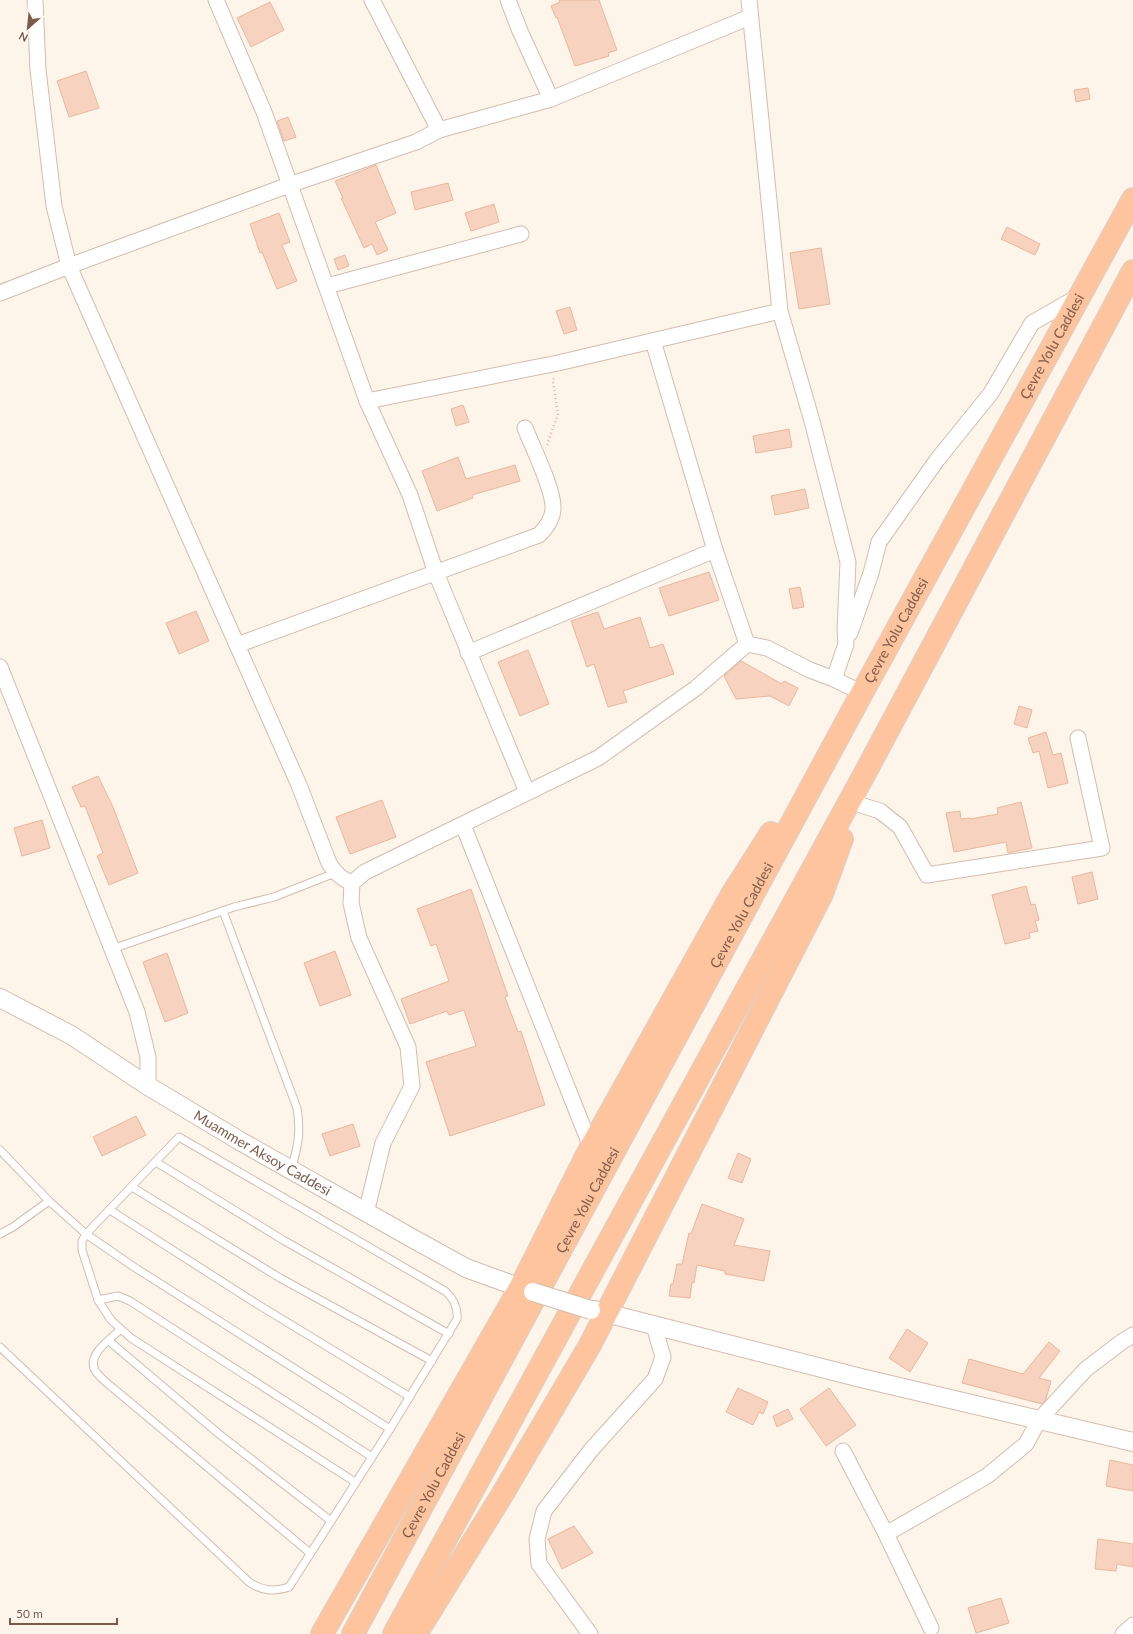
<svg xmlns="http://www.w3.org/2000/svg" width="1133" height="1634" font-family="Lato,sans-serif">
	<style>
		.building { fill: #f6d2bf; stroke: #eab79e }
		.lines { fill: none; stroke-linecap: round; stroke-linejoin: round }
		.service-casing { stroke: #d3bcae; stroke-width: 9 }
		.minor-casing { stroke: #d3bcae; stroke-width: 17 }
		.tertiary-casing { stroke: #d3bcae; stroke-width: 20 }
		.trunk-casing { stroke: #dad1cc; stroke-width: 24 }
		.path { stroke: #dcb5a1; stroke-width: 2.5; stroke-dasharray: 1 3; stroke-linecap: butt }
		.service { stroke: #fff; stroke-width: 7 }
		.minor { stroke: #fff; stroke-width: 15 }
		.tertiary { stroke: #fff; stroke-width: 18 }
		.trunk { stroke: #fec49e; stroke-width: 22 }
		.tertiary-bridge-casing { stroke: #d3bcae; stroke-width: 20; stroke-linecap: butt }
		.tertiary-bridge { stroke: #fff; stroke-width: 18 }
		.labels { text-anchor: middle; stroke-width: 3.5; stroke-linejoin: round; paint-order: stroke }
		.street-label { font-size: 14px; fill: #7c594a; stroke: #fff9f2 }
	</style>
	<rect width="100%" height="100%" fill="#fef5ea"/>
	<g class="building">
		<polygon points="559,0 599,0 617,50 608,53 609,56 575,66 557,17 556,18 551,6 560,2"/>
		<polygon points="270,2 284,30 251,47 237,18"/>
		<polygon points="86,71 99,108 69,117 57,81"/>
		<polygon points="1088,88 1090,99 1076,102 1074,90"/>
		<polygon points="288,117 296,137 284,141 277,121"/>
		<polygon points="376,165 396,213 375,222 388,250 377,255 372,244 364,248 341,198 343,198 335,181"/>
		<polygon points="448,183 453,200 415,210 411,192"/>
		<polygon points="494,204 499,222 471,231 465,213"/>
		<polygon points="279,213 290,242 282,245 297,281 277,289 262,252 260,253 250,224"/>
		<polygon points="1007,227 1040,244 1035,255 1001,239"/>
		<polygon points="821,248 830,304 799,309 790,253"/>
		<polygon points="345,255 349,266 338,270 334,259"/>
		<polygon points="570,307 577,330 564,334 556,311"/>
		<polygon points="463,405 469,422 456,426 451,409"/>
		<polygon points="789,429 792,447 756,453 753,436"/>
		<polygon points="458,457 466,479 515,465 520,481 472,495 473,498 437,511 422,471"/>
		<polygon points="805,489 809,508 775,515 771,496"/>
		<polygon points="709,572 719,600 669,616 659,588"/>
		<polygon points="800,587 804,607 793,609 789,589"/>
		<polygon points="196,611 209,641 179,654 166,623"/>
		<polygon points="598,612 604,629 640,617 650,648 663,644 674,674 623,691 627,702 608,707 594,664 587,667 571,621"/>
		<polygon points="528,650 549,704 520,716 498,662"/>
		<polygon points="741,661 782,684 784,681 798,688 789,706 770,696 736,699 724,676"/>
		<polygon points="1019,706 1032,710 1027,728 1014,724"/>
		<polygon points="1046,732 1053,755 1061,753 1068,783 1048,788 1039,751 1033,753 1028,738"/>
		<polygon points="98,776 113,807 138,873 109,885 97,856 103,853 85,806 81,807 72,787"/>
		<polygon points="382,800 396,837 350,854 336,817"/>
		<polygon points="1021,802 1032,848 1008,853 1006,842 954,852 946,813 960,811 961,819 970,818 970,819 998,814 997,808"/>
		<polygon points="42,820 50,848 22,856 14,828"/>
		<polygon points="1092,872 1098,899 1078,904 1072,877"/>
		<polygon points="1026,886 1031,905 1035,904 1039,920 1035,921 1038,931 1029,933 1030,938 1005,944 992,895"/>
		<polygon points="471,889 508,996 505,997 518,1032 521,1031 545,1105 450,1136 426,1062 476,1046 464,1010 449,1015 447,1011 410,1024 401,999 449,981 436,944 431,946 417,909"/>
		<polygon points="335,951 351,995 320,1006 304,963"/>
		<polygon points="167,953 188,1013 165,1022 143,962"/>
		<polygon points="136,1116 146,1135 102,1156 93,1137"/>
		<polygon points="353,1124 360,1146 330,1156 322,1134"/>
		<polygon points="738,1153 751,1159 742,1183 728,1178"/>
		<polygon points="702,1204 744,1219 734,1245 770,1251 764,1281 725,1274 725,1271 697,1265 694,1283 692,1282 690,1298 669,1296 671,1284 673,1284 677,1264 682,1264 689,1233 691,1234"/>
		<polygon points="907,1329 928,1343 910,1372 889,1358"/>
		<polygon points="1049,1342 1060,1351 1039,1378 1051,1381 1046,1399 1042,1404 962,1383 969,1359 1023,1374"/>
		<polygon points="738,1388 768,1402 763,1414 759,1412 753,1425 726,1412"/>
		<polygon points="829,1388 856,1425 826,1446 800,1409"/>
		<polygon points="788,1409 793,1419 777,1427 773,1416"/>
		<polygon points="1110,1460 1133,1465 1133,1491 1106,1486"/>
		<polygon points="574,1526 593,1553 562,1569 548,1539"/>
		<polygon points="1098,1539 1133,1544 1133,1567 1117,1564 1116,1571 1095,1569"/>
		<polygon points="1001,1598 1009,1623 976,1633 968,1608"/>
	</g>
	<g class="lines">
		<defs>
			<g id="service">
				<path d="M223,911L297,1108C301,1132 298,1147 291,1170"/>
				<polyline points="112,949 234,907 274,897 335,873"/>
				<polyline points="0,1150 49,1201 86,1234 134,1267 390,1429"/>
				<polyline points="156,1162 283,1240 449,1334"/>
				<polyline points="132,1187 280,1278 432,1361"/>
				<polyline points="110,1210 257,1304 410,1397"/>
				<polyline points="0,1234 13,1227 49,1201"/>
				<polyline points="98,1300 118,1296 130,1301 372,1457"/>
				<path d="M120,1330C110,1339 85,1356 96,1372C102,1380 112,1387 119,1393L310,1553"/>
				<polyline points="109,1341 219,1434 331,1521"/>
				<path d="M0,1347L249,1582C262,1591 274,1592 289,1587L390,1429L457,1319C458,1307 454,1299 445,1291L179,1137L86,1234L82,1241V1250L98,1300L111,1320L131,1338L355,1482"/>
			</g>
			<g id="minor">
				<polyline points="35,0 38,70 54,206 69,266 237,645"/>
				<polyline points="216,0 264,112 367,401 410,495 436,573 527,792"/>
				<polyline points="372,0 439,130"/>
				<polyline points="508,0 520,31 551,99"/>
				<polyline points="749,0 780,311 812,421 848,562 845,630 846,644 834,679 862,693"/>
				<polyline points="327,286 521,234"/>
				<polyline points="0,293 69,266 289,185 416,142 439,130 551,99 750,17"/>
				<polyline points="653,341 715,550 747,644"/>
				<polyline points="367,401 558,363 780,311"/>
				<polyline points="850,633 871,573 879,542 937,460 991,393 1032,323 1079,296"/>
				<polyline points="468,653 715,550"/>
				<polyline points="0,667 137,1012 148,1057 148,1086"/>
				<polyline points="854,803 880,811 900,827 927,875 1102,848 1078,738"/>
				<polyline points="463,825 591,1147"/>
				<path d="M352,883C341,879 335,873 329,863L299,785L237,645L539,535C546,528 553,519 553,508C554,490 532,446 525,428"/>
				<polyline points="366,1213 383,1143 412,1086 408,1047 359,938 351,903 352,883 365,872 598,758 696,688 747,644 767,648 810,670 834,679"/>
				<polyline points="843,1451 886,1534 931,1628"/>
				<polyline points="886,1534 987,1476 1026,1444 1039,1420 1086,1369 1123,1341 1133,1335"/>
				<polyline points="590,1634 539,1564 537,1539 544,1511 591,1450 655,1379 663,1357 654,1326"/>
				<polyline points="1123,1634 1133,1625"/>
			</g>
			<g id="tertiary">
				<path id="s1" d="M0,998L71,1035L148,1086L240,1141L410,1237L466,1268L532,1292"/>
				<polyline points="594,1310 861,1378 1133,1442"/>
			</g>
			<g id="trunk">
				<polyline points="322,1634 520,1288 591,1147 731,896 771,833"/>
				<path id="s2" d="M353,1634L862,693L1133,199"/>
				<polyline points="394,1634 864,775 1133,271"/>
				<polyline points="416,1634 502,1495 590,1345 822,894 842,839"/>
			</g>
		</defs>
		<use href="#service" class="service-casing"/>
		<use href="#minor" class="minor-casing"/>
		<use href="#tertiary" class="tertiary-casing"/>
		<use href="#trunk" class="trunk-casing"/>
		<polyline class="path" points="547,445 558,414 553,382 554,378"/>
		<use href="#service" class="service"/>
		<use href="#minor" class="minor"/>
		<use href="#tertiary" class="tertiary"/>
		<use href="#trunk" class="trunk"/>
		<defs>
			<polyline id="tertiary-bridge" points="533,1292 591,1310"/>
		</defs>
		<use href="#tertiary-bridge" class="tertiary-bridge-casing"/>
		<use href="#tertiary-bridge" class="tertiary-bridge"/>
	</g>
	<g class="labels">
		<g class="street-label">
			<text dy="5" stroke="none"><textPath href="#s2" startOffset="1465">Çevre Yolu Caddesi</textPath></text>
			<text dy="5" stroke="none"><textPath href="#s2" startOffset="1141">Çevre Yolu Caddesi</textPath></text>
			<text dy="5" stroke="none"><textPath href="#s2" startOffset="817">Çevre Yolu Caddesi</textPath></text>
			<text dy="5" stroke="none"><textPath href="#s1" startOffset="305">Muammer Aksoy Caddesi</textPath></text>
			<text dy="5" stroke="none"><textPath href="#s2" startOffset="493">Çevre Yolu Caddesi</textPath></text>
			<text dy="5" stroke="none"><textPath href="#s2" startOffset="169">Çevre Yolu Caddesi</textPath></text>
		</g>
	</g>
	<g transform="translate(28 28) rotate(207)" stroke="#fff9f2" stroke-width="3" paint-order="stroke">
	<path d="M0-3L7 15L0 10L-7 15Z" fill="#7c594a"/>
	<text y="-6" font-size="11" font-weight="bold" text-anchor="middle" fill="#7c594a">N</text>
	</g>
	<path d="M10 1618v6h107v-6" fill="none" stroke="#7c594a" stroke-width="2"/>
	<text x="16" y="1618" font-size="12" fill="#7c594a" stroke="#fff9f2" stroke-width="3" paint-order="stroke">50 m</text>
</svg>
